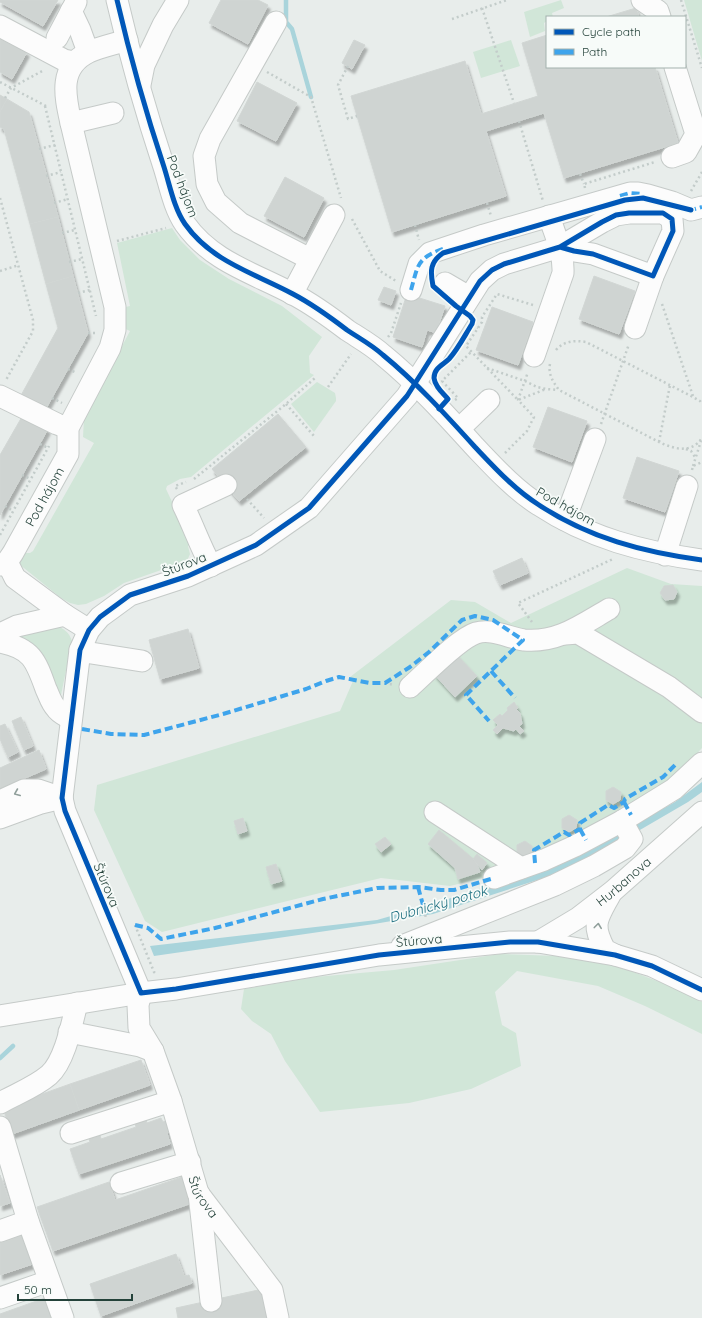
<svg xmlns="http://www.w3.org/2000/svg" width="702" height="1318" font-family="Quicksand,sans-serif">
	<style>
		.green { fill: #d1e6d8 }
		.water { fill: #a9d4db }
		.lines { fill: none; stroke-linecap: round; stroke-linejoin: round }
		.stream { stroke: #a9d4db; stroke-width: 4.5 }
		.building { fill: #cfd4d2; stroke: #d1d6d4; filter: url(#shadow) }
		.minor-casing { stroke: #c5cac8; stroke-width: 23 }
		.path { stroke: #c3ccca; stroke-width: 2.5; stroke-dasharray: 2 3; stroke-linecap: butt }
		.minor { stroke: #fcfcfc; stroke-width: 21 }
		.quiet { stroke: #3ea4ec; stroke-width: 4; stroke-dasharray: 8 4; stroke-linecap: butt }
		.cycleway-casing { stroke: #f7fbf9; stroke-width: 8 }
		.cycleway { stroke: #0057b8; stroke-width: 5 }
		.oneway { stroke: #909f9b }
		.labels { text-anchor: middle; stroke-width: 3.5; stroke-linejoin: round; paint-order: stroke }
		.street-label { font-size: 13px; fill: #24423a; stroke: #f7fbf9 }
		.water-label { font-size: 14px; font-style: italic; fill: #1c6f80; stroke: #f7fbf9 }
	</style>
	<defs>
		<filter id="shadow"><feDropShadow dx="2.5" dy="4.5" stdDeviation="1" flood-color="#0004"/></filter>
	</defs>
	<rect width="100%" height="100%" fill="#e8edeb"/>
	<g class="green">
		<polygon points="561,0 564,8 552,13 553,17 547,17 547,21 544,23 545,31 530,37 524,12"/>
		<polygon points="684,0 702,0 702,61"/>
		<polygon points="511,40 520,66 481,78 473,52"/>
		<polygon points="172,228 180,240 200,260 229,279 282,306 322,337 309,356 310,373 314,375 191,477 180,479 167,486 166,489 192,544 188,546 190,554 187,561 124,583 104,596 86,604 78,605 70,603 61,598 19,564 20,553 30,553 33,551 94,443 83,437 84,418 130,331 117,325 117,309 130,306 117,243"/>
		<polygon points="317,382 335,393 336,398 336,401 314,432 291,404"/>
		<polygon points="627,568 671,584 702,586 702,748 672,781 610,819 487,877 450,886 381,878 162,932 145,921 94,810 97,785 340,711 353,681 350,677 451,600 475,602 511,623"/>
		<path d="M56,625C64,629 69,632 72,641L60,700L10,633Z"/>
		<polygon points="500,954 558,956 620,967 681,990 702,1002 702,1034 645,1006 598,986 517,971 495,992 502,1025 516,1033 521,1066 471,1089 409,1103 320,1112 285,1061 271,1034 252,1021 241,1009 244,989 315,977 394,970"/>
	</g>
	<polygon class="water" points="702,782 702,792 688,802 585,862 559,873 433,914 374,924 154,956 150,946 377,920 429,905 570,860 675,802"/>
	<g class="lines">
		<g class="stream">
			<polyline points="286,0 286,22 292,29 311,97"/>
			<polyline points="0,1058 13,1046"/>
		</g>
	</g>
	<g class="building">
		<polygon points="0,0 58,0 43,26 0,2"/>
		<polygon points="221,0 258,0 268,5 248,44 209,23"/>
		<polygon points="636,8 639,17 606,17"/>
		<polygon points="547,35 547,67 655,67 678,143 564,178 544,113 486,131 506,196 392,232 351,96 465,61 481,114 538,96 522,43"/>
		<polygon points="0,37 27,52 12,79 0,72"/>
		<polygon points="354,40 365,45 352,69 342,63"/>
		<polygon points="257,82 297,103 276,141 237,121"/>
		<polygon points="0,95 7,99 0,112"/>
		<polygon points="7,99 29,112 58,217 30,224 4,129 0,127 0,112"/>
		<polygon points="285,177 324,198 304,237 264,216"/>
		<polygon points="58,217 73,276 46,284 30,224"/>
		<polygon points="73,276 88,333 44,412 19,399 58,328 46,284"/>
		<polygon points="594,276 635,291 619,334 579,319"/>
		<polygon points="384,287 396,291 391,305 378,300"/>
		<polygon points="407,294 445,306 436,333 427,330 422,347 393,337"/>
		<polygon points="492,307 533,322 518,365 476,350"/>
		<polygon points="548,407 587,421 572,462 533,447"/>
		<polygon points="278,414 306,447 239,501 212,469"/>
		<polygon points="23,415 48,429 0,515 0,455"/>
		<polygon points="637,457 679,471 665,512 623,498"/>
		<polygon points="522,558 528,573 500,585 493,571"/>
		<polygon points="673,585 677,592 674,599 665,600 660,593 664,586"/>
		<polygon points="188,629 199,668 160,679 149,640"/>
		<polygon points="456,654 477,676 455,697 434,674"/>
		<polygon points="514,702 518,708 516,709 520,713 522,724 519,726 524,731 520,734 516,729 514,731 503,728 497,734 493,730 498,725 493,720 500,714 502,716 508,710 507,708"/>
		<polygon points="21,717 33,746 24,750 12,721"/>
		<polygon points="5,724 18,752 8,757 0,739 0,726"/>
		<polygon points="39,750 46,769 0,789 0,768"/>
		<polygon points="613,787 621,792 620,800 613,804 606,800 606,791"/>
		<polygon points="569,815 577,820 576,828 569,832 562,828 562,819"/>
		<polygon points="243,818 247,831 238,834 234,821"/>
		<polygon points="439,830 476,861 480,872 458,879 455,868 428,844"/>
		<polygon points="385,837 391,844 381,852 375,844"/>
		<polygon points="525,841 532,846 532,854 525,858 517,854 517,845"/>
		<polygon points="477,854 487,863 482,870 473,859"/>
		<polygon points="276,864 282,881 271,884 266,867"/>
		<polygon points="141,1060 150,1085 79,1110 70,1084"/>
		<polygon points="70,1084 79,1110 12,1134 3,1108"/>
		<polygon points="161,1118 163,1122 166,1121 170,1132 167,1133 170,1144 79,1174 70,1149 90,1142 89,1139 100,1135 101,1139 136,1127 135,1123 146,1120 147,1123"/>
		<polygon points="0,1175 10,1203 0,1206"/>
		<polygon points="182,1177 192,1203 53,1251 37,1207 109,1182 115,1200"/>
		<polygon points="22,1231 33,1264 0,1275 0,1239"/>
		<polygon points="176,1254 184,1276 189,1275 192,1283 101,1316 90,1284"/>
		<polygon points="263,1289 269,1318 178,1318 176,1308"/>
		<polygon points="45,1298 52,1318 0,1318 0,1314"/>
	</g>
	<g class="lines">
		<defs>
			<g id="minor">
				<path d="M117,0C130,56 146,113 164,167C170,186 174,208 185,224C212,262 254,273 293,294C312,304 330,317 347,330C359,338 372,345 383,355C416,382 446,415 475,447C495,468 515,490 539,505C589,538 643,552 702,560"/>
				<polyline points="642,0 658,11 660,17"/>
				<polyline points="71,11 80,30 88,52"/>
				<polyline points="276,22 210,139 204,156 207,184 216,202 240,223 310,259"/>
				<polyline points="0,26 64,60 74,62"/>
				<polyline points="57,38 76,2"/>
				<polyline points="140,85 144,65 163,25 178,0"/>
				<polyline points="71,123 113,113"/>
				<polyline points="672,157 686,152 696,134 675,67"/>
				<polyline points="560,247 574,251 593,254 653,276 673,231 672,219 663,213 629,213 616,215 602,222 560,247 504,264 492,270 480,281 407,396 309,508 256,545 188,576 130,595 100,617 89,630 80,650 62,798 65,811 141,993 176,989 379,955 510,942 538,942 615,955 652,966 702,990"/>
				<polyline points="445,283 469,297"/>
				<polyline points="411,290 419,264 430,253 484,235 630,193 638,193 648,195 672,202 691,210 702,207"/>
				<polyline points="292,294 334,215"/>
				<polyline points="635,328 653,276"/>
				<path d="M534,356L563,273C564,253 555,235 549,216"/>
				<polyline points="0,396 57,424 68,428"/>
				<polyline points="459,429 489,400"/>
				<polyline points="565,520 595,439"/>
				<polyline points="665,555 687,486"/>
				<polyline points="7,562 15,578 65,615 89,630"/>
				<path id="s1" d="M0,565L7,562L13,553L68,454V428L110,348L115,330V307L71,123C65,96 58,67 89,52C100,47 115,44 127,40"/>
				<path d="M211,566C200,546 193,525 183,505L226,485"/>
				<polyline points="0,634 17,626 65,615"/>
				<polyline points="565,634 578,633 669,687 702,712"/>
				<path d="M0,642C32,648 36,661 46,689C49,695 51,703 56,708C59,713 66,716 71,719"/>
				<polyline points="80,650 91,653 142,661"/>
				<path d="M410,687C426,673 458,639 476,633C492,628 509,638 524,640C558,643 581,625 609,609"/>
				<polyline points="0,801 24,790 38,790 62,798"/>
				<polyline points="435,812 521,868"/>
				<polyline points="0,818 41,803 62,798"/>
				<polyline points="494,878 544,860 575,846 622,821 674,789 702,763"/>
				<path d="M610,895C597,919 591,924 605,950L615,955"/>
				<path id="s2" d="M538,942L578,918L613,891L702,812"/>
				<polyline points="402,946 555,885 594,866 625,848 632,839 622,821"/>
				<path id="s3" d="M0,1016L141,993L138,1005L139,1028L153,1051L171,1101L198,1193L272,1290L278,1318"/>
				<polyline points="69,1032 140,1046 153,1051"/>
				<path d="M0,1103C16,1094 35,1087 49,1075C65,1061 72,1023 77,1003"/>
				<polyline points="0,1127 28,1221 63,1318"/>
				<polyline points="71,1133 171,1101"/>
				<polyline points="121,1183 190,1162"/>
				<polyline points="199,1194 211,1301"/>
				<polyline points="0,1231 28,1221"/>
				<polyline points="0,1298 49,1281"/>
			</g>
		</defs>
		<use href="#minor" class="minor-casing"/>
		<g class="path">
			<polyline points="681,0 702,68"/>
			<polyline points="482,8 514,103"/>
			<polyline points="452,19 507,0"/>
			<polyline points="348,66 338,85 348,119 357,116"/>
			<polyline points="267,72 311,97 341,198"/>
			<polyline points="0,82 46,106"/>
			<polyline points="5,98 11,88 44,70"/>
			<polyline points="45,106 96,316"/>
			<polyline points="519,121 543,201"/>
			<polyline points="39,149 55,145"/>
			<polyline points="580,174 584,184"/>
			<polyline points="46,176 61,172"/>
			<polyline points="585,188 584,184 655,162"/>
			<polyline points="691,191 702,172"/>
			<polyline points="0,198 33,320 33,331 6,380"/>
			<polyline points="54,203 68,199"/>
			<polyline points="487,203 491,216"/>
			<polyline points="352,219 380,271 396,281"/>
			<polyline points="415,225 419,240"/>
			<polyline points="62,233 75,230"/>
			<polyline points="117,241 166,228"/>
			<polyline points="69,262 82,259"/>
			<polyline points="0,271 19,265"/>
			<polyline points="78,293 90,290"/>
			<polyline points="662,304 693,396"/>
			<polyline points="533,305 497,294 482,317 482,322 466,346 518,400 546,389"/>
			<polyline points="473,325 478,328"/>
			<polyline points="88,333 96,333"/>
			<polyline points="388,337 391,333 401,303"/>
			<path d="M556,350C564,341 574,340 586,342L693,397L700,401L702,404"/>
			<path d="M550,364C548,374 553,382 559,390L659,442C674,449 691,454 702,438"/>
			<polyline points="487,368 525,381 537,387 546,389 558,390"/>
			<polyline points="68,369 77,373"/>
			<polyline points="328,387 351,354"/>
			<polyline points="52,398 62,403"/>
			<polyline points="455,400 458,398 442,381 471,352"/>
			<polyline points="286,404 314,436"/>
			<polyline points="601,424 629,344"/>
			<polyline points="659,442 670,385"/>
			<polyline points="40,444 48,448"/>
			<polyline points="686,449 691,451 695,457"/>
			<polyline points="505,453 527,431 534,417 518,400 528,372"/>
			<polyline points="693,466 701,441"/>
			<polyline points="692,470 693,466 702,462"/>
			<polyline points="22,475 31,479"/>
			<polyline points="194,479 286,404 315,378"/>
			<polyline points="177,489 175,486 186,482"/>
			<polyline points="247,499 264,518"/>
			<polyline points="5,506 13,511"/>
			<polyline points="0,535 49,446"/>
			<polyline points="532,622 518,603 613,559"/>
			<polyline points="385,683 394,685"/>
			<polyline points="423,905 426,918"/>
			<polyline points="135,925 154,972 156,974"/>
		</g>
		<use href="#minor" class="minor"/>
		<g class="quiet">
			<polyline points="620,196 630,193 643,194"/>
			<polyline points="689,208 691,210 702,207"/>
			<path d="M411,290C418,265 417,258 443,249"/>
			<polyline points="491,671 515,698"/>
			<polyline points="82,729 111,734 144,735 223,714 306,689 326,681 339,677 370,683 385,683 410,667 429,652 462,620 475,616 493,620 523,640 466,695 489,721"/>
			<polyline points="624,802 631,815"/>
			<polyline points="580,829 586,840"/>
			<polyline points="535,863 534,850 564,832 569,835 580,829 580,823 608,805 614,808 624,802 625,799 663,777 675,765"/>
			<polyline points="418,887 423,905"/>
			<polyline points="135,925 148,928 161,939 215,928 323,899 377,888 418,887 441,890 454,890 494,878"/>
		</g>
		<defs>
			<g id="cycleway">
				<path d="M117,0C130,56 146,113 164,167C170,186 174,208 185,224C212,262 254,273 293,294C312,304 330,317 347,330C359,338 372,345 383,355C416,382 446,415 475,447C495,468 515,490 539,505C589,538 643,552 702,560"/>
				<polyline points="560,247 574,251 593,254 653,276 673,231 672,219 663,213 629,213 616,215 602,222 560,247 504,264 492,270 480,281 407,396 309,508 256,545 188,576 130,595 100,617 89,630 80,650 62,798 65,811 141,993 176,989 379,955 510,942 538,942 615,955 652,966 702,990"/>
				<path d="M439,409L448,399C443,393 435,387 434,378C434,368 443,365 449,359C458,349 465,335 472,324L473,320L470,316L456,306L433,286C430,271 430,262 443,253L625,200L643,198L691,210"/>
			</g>
		</defs>
		<use href="#cycleway" class="cycleway-casing"/>
		<use href="#cycleway" class="cycleway"/>
	</g>
	<defs><path id="oneway-chevron" d="M-2-3.5L2.5 0L-2 3.5" fill="none" stroke-width="1.6" stroke-linecap="round" stroke-linejoin="round"/></defs>
	<g class="oneway">
		<use href="#oneway-chevron" transform="translate(17 793) rotate(157)"/>
		<use href="#oneway-chevron" transform="translate(598 926) rotate(-83)"/>
	</g>
	<g class="labels">
		<g class="street-label">
			<text transform="translate(183 186) rotate(69)" y="5">Pod hájom</text>
			<text dy="5" stroke="none"><textPath href="#s1" startOffset="83">Pod hájom</textPath></text>
			<text transform="translate(566 506) rotate(29)" y="5">Pod hájom</text>
			<text transform="translate(184 564) rotate(-21)" y="5">Štúrova</text>
			<text dy="5" stroke="none"><textPath href="#s2" startOffset="105">Hurbanova</textPath></text>
			<text transform="translate(107 885) rotate(67)" y="5">Štúrova</text>
			<text transform="translate(419 940) rotate(-5)" y="5">Štúrova</text>
			<text dy="5" stroke="none"><textPath href="#s3" startOffset="360">Štúrova</textPath></text>
		</g>
		<g class="water-label">
			<text transform="translate(438 904) rotate(-16)" y="5">Dubnický potok</text>
		</g>
	</g>
	<rect x="546" y="16" width="140" height="52" fill="#f7fbf9" stroke="#a3b1ad"/>
	<rect x="554" y="29" width="20" height="6" fill="#0057b8" stroke="#a3b1ad"/>
	<text x="582" y="36" font-size="12" fill="#24423a">Cycle path</text>
	<rect x="554" y="49" width="20" height="6" fill="#3ea4ec" stroke="#a3b1ad"/>
	<text x="582" y="56" font-size="12" fill="#24423a">Path</text>
	<path d="M18 1294v6h114v-6" fill="none" stroke="#24423a" stroke-width="2"/>
	<text x="24" y="1294" font-size="12" fill="#24423a" stroke="#f7fbf9" stroke-width="3" paint-order="stroke">50 m</text>
</svg>
